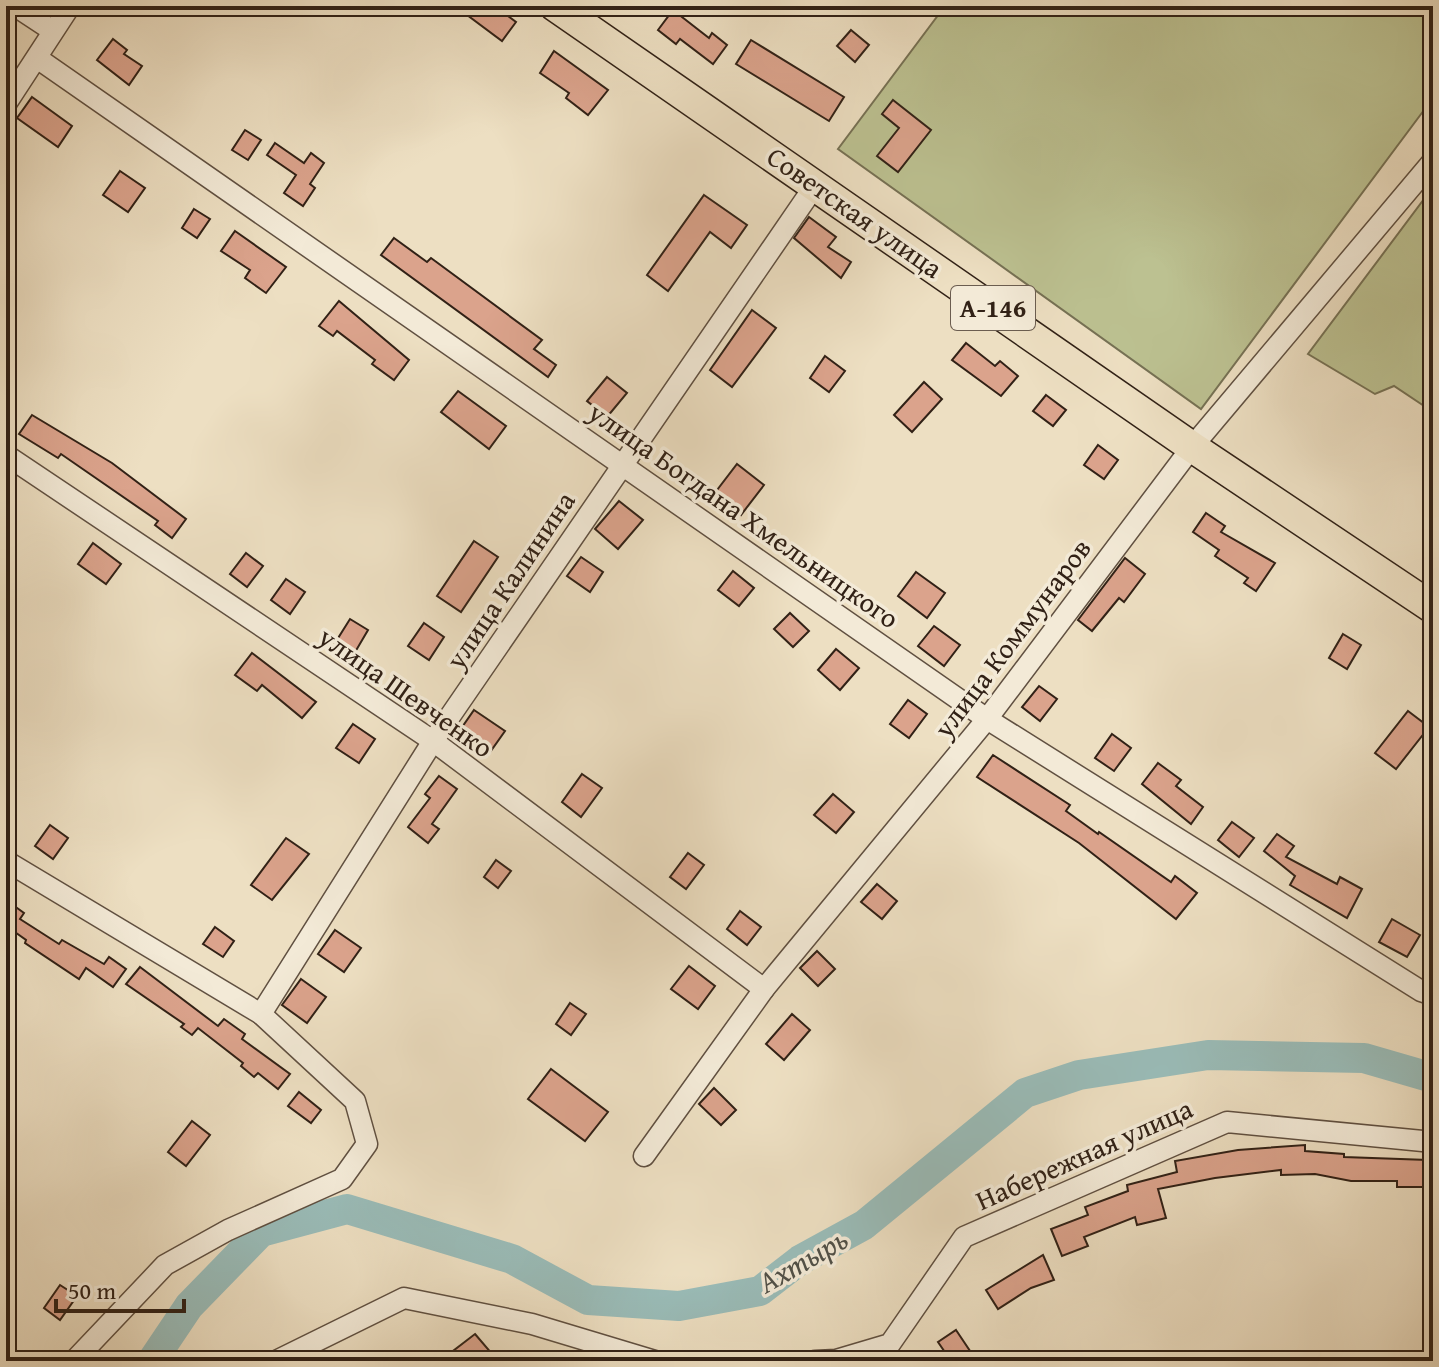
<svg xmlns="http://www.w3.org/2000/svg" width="1439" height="1367" font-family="'Gentium Book Plus',serif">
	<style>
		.green { fill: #bcc191; stroke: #767154; stroke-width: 2 }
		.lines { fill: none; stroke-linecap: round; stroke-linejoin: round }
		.river { stroke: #9abcb8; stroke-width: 30 }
		.building { fill: #dba38c; stroke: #312116; stroke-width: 2 }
		.minor-casing { stroke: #605041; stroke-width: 23 }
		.highway-casing { stroke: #312116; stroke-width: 33 }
		.minor { stroke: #f3ead7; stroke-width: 20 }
		.highway { stroke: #eddfc2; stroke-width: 30 }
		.labels { text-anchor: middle; stroke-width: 7; stroke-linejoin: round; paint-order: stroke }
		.shield { fill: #f3ead7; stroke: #6b5d50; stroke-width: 2 }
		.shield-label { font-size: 26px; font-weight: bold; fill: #312116 }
		.street-label { font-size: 28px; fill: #312116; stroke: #f3ead7 }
		.water-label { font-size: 30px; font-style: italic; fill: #505047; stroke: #f3ead7 }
	</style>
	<rect width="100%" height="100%" fill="#eddfc2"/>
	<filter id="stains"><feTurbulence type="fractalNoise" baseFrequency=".0025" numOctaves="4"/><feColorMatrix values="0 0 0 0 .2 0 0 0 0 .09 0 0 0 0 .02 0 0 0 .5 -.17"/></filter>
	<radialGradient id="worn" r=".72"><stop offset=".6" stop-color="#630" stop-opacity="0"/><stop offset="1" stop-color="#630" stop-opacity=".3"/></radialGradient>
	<g class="green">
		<polygon points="945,6 1433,6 1433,98 1201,409 838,149"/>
		<polygon points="1433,187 1433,412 1394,386 1375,394 1308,354"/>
	</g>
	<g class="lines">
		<polyline class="river" points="152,1361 189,1306 261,1232 347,1209 512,1259 588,1300 679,1306 760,1291 800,1260 864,1225 1025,1093 1079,1075 1208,1055 1364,1058 1433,1078"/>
	</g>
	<g class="building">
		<polygon points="455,6 495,6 516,22 502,41"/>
		<polygon points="673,10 709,38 712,33 727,45 713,64 680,39 676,44 658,30"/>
		<polygon points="851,30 869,45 855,62 837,46"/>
		<polygon points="113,39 127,50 124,54 142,66 129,85 97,60"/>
		<polygon points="751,40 844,97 829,121 736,64"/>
		<polygon points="554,51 608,90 588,115 566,98 569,93 540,73"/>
		<polygon points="32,97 72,126 58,147 17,118"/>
		<polygon points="893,100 931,130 898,172 877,156 899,128 882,114"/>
		<polygon points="245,130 261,140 248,160 232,150"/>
		<polygon points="275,143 304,163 311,153 324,163 310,184 315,188 303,206 284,193 296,175 267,155"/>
		<polygon points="120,171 145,188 128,212 103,195"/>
		<polygon points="704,195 747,225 731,248 710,232 668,291 647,275"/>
		<polygon points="194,209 210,219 197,238 182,228"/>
		<polygon points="809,217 836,237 828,247 851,262 841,278 794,238"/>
		<polygon points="235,231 286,267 266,293 245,278 250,270 221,251"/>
		<polygon points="394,238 427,262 431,258 542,340 534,349 556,365 548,377 381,255"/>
		<polygon points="339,301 409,360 394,380 372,364 375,360 337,331 333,336 319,326"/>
		<polygon points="752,310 776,328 732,387 710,370"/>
		<polygon points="966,343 995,366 1000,361 1018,376 1001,396 952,360"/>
		<polygon points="825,356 845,371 829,392 810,378"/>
		<polygon points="607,377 627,393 607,417 587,401"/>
		<polygon points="924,382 942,399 912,432 894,415"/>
		<polygon points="458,391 506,426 489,449 441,412"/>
		<polygon points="1046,395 1066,410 1053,426 1033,411"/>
		<polygon points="32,415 112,463 186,519 172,538 155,525 158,521 61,454 58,458 19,434"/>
		<polygon points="1098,445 1118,460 1104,479 1084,465"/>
		<polygon points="737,464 764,485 741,515 714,494"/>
		<polygon points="619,501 643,520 618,549 595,529"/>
		<polygon points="1206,513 1225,526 1221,532 1275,563 1256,591 1244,583 1248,578 1215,556 1219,550 1193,532"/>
		<polygon points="474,541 498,557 461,612 437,596"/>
		<polygon points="93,543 121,564 106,584 78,564"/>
		<polygon points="246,553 263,566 247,587 230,574"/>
		<polygon points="581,557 603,572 590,592 567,576"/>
		<polygon points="1125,558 1145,574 1124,602 1119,598 1092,631 1078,620"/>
		<polygon points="733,571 754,588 739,606 718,590"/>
		<polygon points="916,572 945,593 927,618 898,596"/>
		<polygon points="286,579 305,592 290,614 271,600"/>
		<polygon points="790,613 809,631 793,647 774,629"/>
		<polygon points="350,619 368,630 354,654 335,643"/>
		<polygon points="424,623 444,637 429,660 408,646"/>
		<polygon points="934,626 960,645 944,666 918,646"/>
		<polygon points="1343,634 1361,645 1347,669 1329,658"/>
		<polygon points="836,649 859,668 840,690 818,670"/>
		<polygon points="252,653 316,702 302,718 262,685 257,691 235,675"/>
		<polygon points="1039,686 1057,699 1040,721 1022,707"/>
		<polygon points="908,700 927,714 909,738 890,724"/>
		<polygon points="474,710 505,731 488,755 458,733"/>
		<polygon points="1408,711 1429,727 1396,769 1375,753"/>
		<polygon points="353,724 375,739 359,763 336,748"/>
		<polygon points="1112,734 1131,748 1114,771 1095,758"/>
		<polygon points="993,755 1070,805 1066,811 1098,834 1099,832 1171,882 1175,876 1197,893 1176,919 1079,843 977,777"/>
		<polygon points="1158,763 1181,780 1176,786 1203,807 1191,824 1142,784"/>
		<polygon points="582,774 602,788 581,817 562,802"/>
		<polygon points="439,776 457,789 432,824 439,829 428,843 408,827 430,798 425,794"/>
		<polygon points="833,794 854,812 836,833 814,815"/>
		<polygon points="1232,822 1254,838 1239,857 1218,840"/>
		<polygon points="50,825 68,838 53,859 35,846"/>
		<polygon points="1277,834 1294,846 1286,857 1337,884 1340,877 1362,889 1347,918 1290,885 1295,876 1264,851"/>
		<polygon points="286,838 309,854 272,900 251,885"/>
		<polygon points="688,853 704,865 686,889 670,877"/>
		<polygon points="496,860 511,871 498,888 484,877"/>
		<polygon points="877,884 897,901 882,919 861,902"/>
		<polygon points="6,900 24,913 20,919 59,944 62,940 104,964 109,957 126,969 113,987 86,968 79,979 25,943 26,940 12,930 6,937"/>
		<polygon points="740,911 761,927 747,945 727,929"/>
		<polygon points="1392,919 1420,935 1407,957 1379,942"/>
		<polygon points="215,927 234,941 223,957 203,944"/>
		<polygon points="335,930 361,948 344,972 318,954"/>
		<polygon points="817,951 835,969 818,986 800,968"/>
		<polygon points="689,966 715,986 698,1009 671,989"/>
		<polygon points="140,967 218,1026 224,1019 245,1034 242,1039 290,1074 278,1089 258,1073 254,1077 241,1066 243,1063 198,1028 192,1035 181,1027 184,1024 126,984"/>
		<polygon points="301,979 326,997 307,1023 282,1005"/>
		<polygon points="570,1003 586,1014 571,1035 556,1024"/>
		<polygon points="792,1014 810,1030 784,1060 766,1044"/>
		<polygon points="551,1069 608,1112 585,1141 528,1099"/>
		<polygon points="714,1088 736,1110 721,1125 699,1104"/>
		<polygon points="299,1092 321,1110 311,1123 288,1106"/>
		<polygon points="192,1121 210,1135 186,1166 168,1152"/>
		<polygon points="1305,1145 1305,1151 1344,1154 1344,1157 1428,1160 1428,1187 1397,1187 1397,1181 1351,1181 1315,1174 1281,1175 1281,1170 1215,1178 1158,1189 1166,1218 1137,1225 1135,1217 1084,1237 1088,1246 1062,1256 1051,1229 1088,1215 1085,1207 1128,1191 1127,1185 1177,1172 1175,1161 1238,1150"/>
		<polygon points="1043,1255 1054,1280 1031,1288 998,1309 986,1290"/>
		<polygon points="60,1285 77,1296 60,1320 44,1308"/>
		<polygon points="956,1330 970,1351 951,1361 938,1342"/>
		<polygon points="475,1334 493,1355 485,1361 461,1361 453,1351"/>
	</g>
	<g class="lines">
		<defs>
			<g id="minor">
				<polyline points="15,6 53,31"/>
				<polyline points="37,58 987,719 1421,991 1433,995"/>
				<polyline points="6,104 70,6"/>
				<polyline points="6,455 433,741 764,989"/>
				<polyline points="6,861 261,1014 355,1101 367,1144 342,1179 228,1230 165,1265 74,1361"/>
				<polyline points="261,1014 433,741 816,184"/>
				<polyline points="644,1156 764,989 987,719 1192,447 1433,161"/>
				<polyline points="276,1361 404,1298 532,1324 655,1361"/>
				<polyline points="815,1361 836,1360 890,1344 964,1237 1227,1122 1433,1142"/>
			</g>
			<polyline id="highway" points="555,6 1192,447 1433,608"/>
		</defs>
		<use href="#minor" class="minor-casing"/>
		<use href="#highway" class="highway-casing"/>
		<use href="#minor" class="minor"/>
		<use href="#highway" class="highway"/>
	</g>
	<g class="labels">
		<rect class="shield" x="951" y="286" width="84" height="44" rx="6"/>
		<g class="shield-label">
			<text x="993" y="317">А-146</text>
		</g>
		<g class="street-label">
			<text transform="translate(855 212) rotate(35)" y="10">Советская улица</text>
			<text transform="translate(744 515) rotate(35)" y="10">улица Богдана Хмельницкого</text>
			<text transform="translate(510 580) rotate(-56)" y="10">улица Калинина</text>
			<text transform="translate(1012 638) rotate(-53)" y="10">улица Коммунаров</text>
			<text transform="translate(406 692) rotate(35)" y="10">улица Шевченко</text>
			<text transform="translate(1084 1154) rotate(-24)" y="10">Набережная улица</text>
		</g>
		<g class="water-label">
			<text transform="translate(803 1261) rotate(-30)" y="10">Ахтырь</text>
		</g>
	</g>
	<rect width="1439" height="1367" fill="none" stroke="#eddfc2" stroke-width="32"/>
	<rect x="8" y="8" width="1423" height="1351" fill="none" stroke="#312116" stroke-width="4"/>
	<rect x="16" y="16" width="1407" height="1335" fill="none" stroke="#312116" stroke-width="2"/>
	<path d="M56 1299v12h128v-12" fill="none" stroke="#312116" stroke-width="4"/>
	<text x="68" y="1299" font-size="24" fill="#312116" stroke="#f3ead7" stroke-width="6" paint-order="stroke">50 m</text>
	<rect width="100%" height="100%" filter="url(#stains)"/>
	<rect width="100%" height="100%" fill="url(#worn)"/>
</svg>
